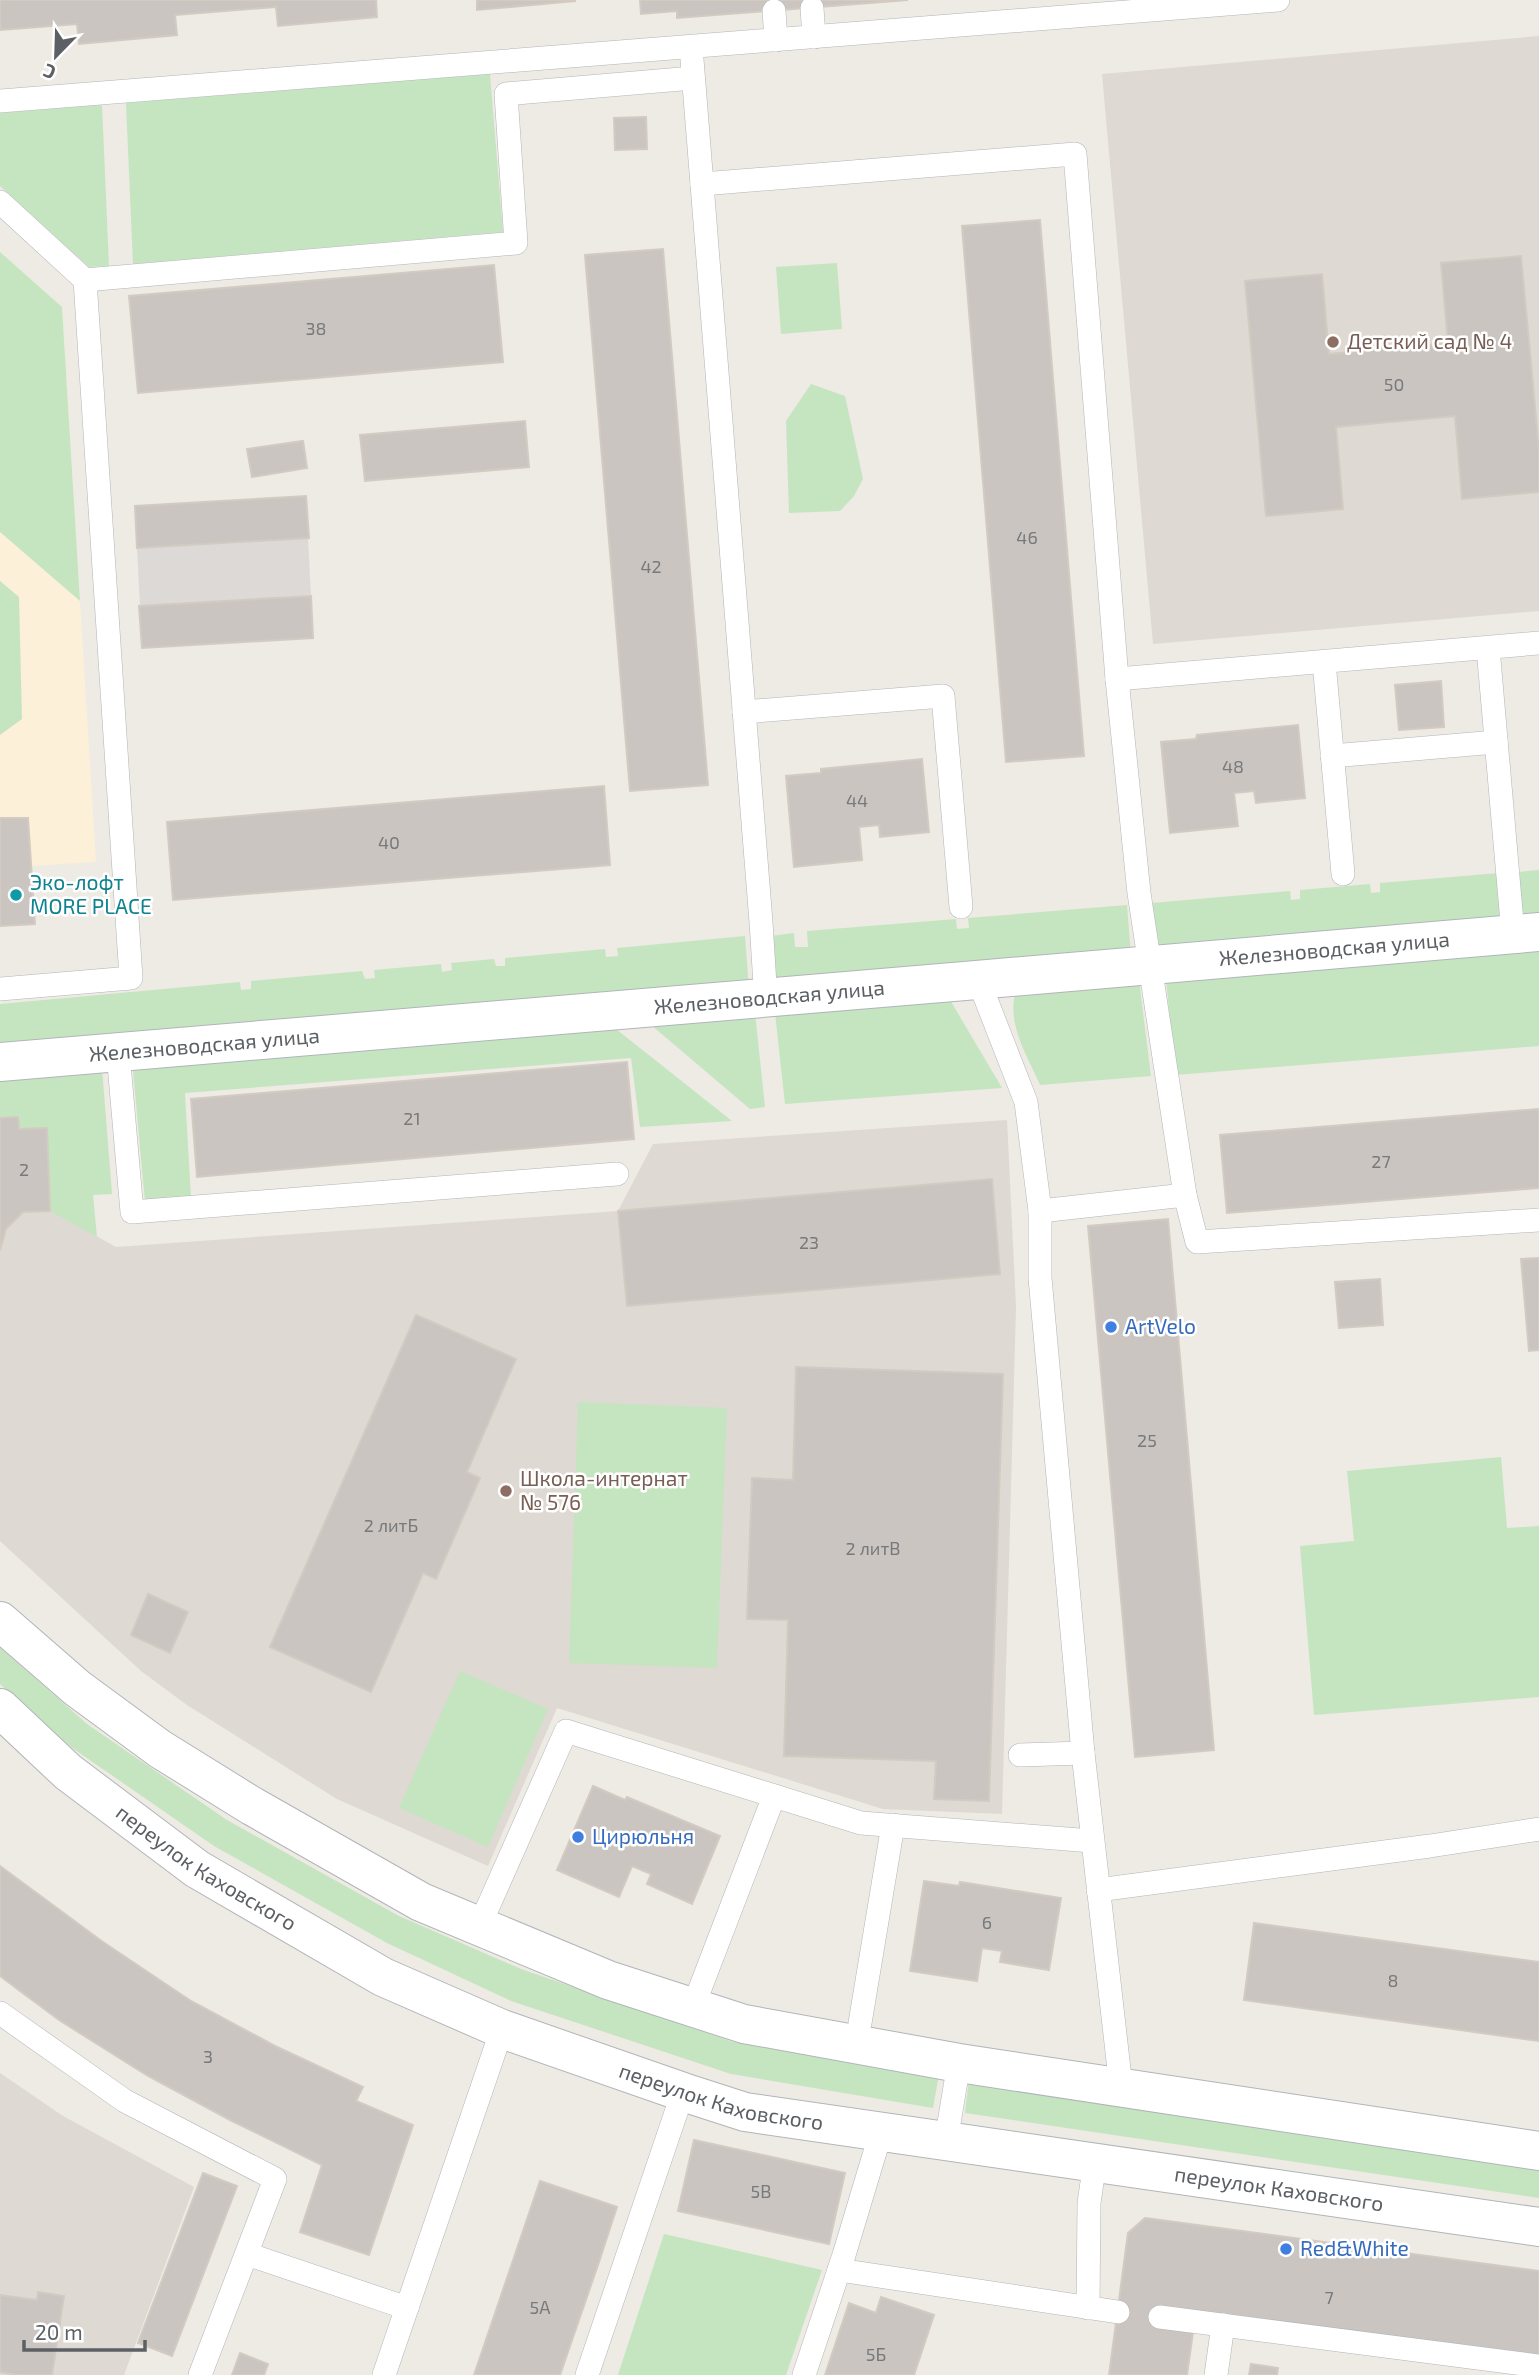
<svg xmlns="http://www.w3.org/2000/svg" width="1539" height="2375" font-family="'Exo 2',sans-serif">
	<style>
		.commercial { fill: #fdf0d9 }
		.industrial { fill: #ddd9d6 }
		.education { fill: #ded9d2 }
		.green { fill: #c5e5c0 }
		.building { fill: #cac5c1; stroke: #d3cbc2; stroke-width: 2 }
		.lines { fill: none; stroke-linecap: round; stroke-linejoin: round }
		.lane-casing { stroke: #b1b5b9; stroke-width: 24 }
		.street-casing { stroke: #b1b5b9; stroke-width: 40 }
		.lane { stroke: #fff; stroke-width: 23 }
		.street { stroke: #fff; stroke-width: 38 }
		.education-dot { fill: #8d6e63; stroke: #fff; stroke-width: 2.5 }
		.culture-dot { fill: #0f9aa8; stroke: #fff; stroke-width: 2.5 }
		.shop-dot { fill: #3f7fe0; stroke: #fff; stroke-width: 2.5 }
		.labels { text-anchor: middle; stroke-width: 5; stroke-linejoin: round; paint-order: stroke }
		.number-label { font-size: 18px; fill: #78797b }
		.education-label { font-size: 21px; fill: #785e54; stroke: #fff; text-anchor: start }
		.culture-label { font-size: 21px; fill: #0d838f; stroke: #fff; text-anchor: start }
		.street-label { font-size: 21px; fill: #5c6064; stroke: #fff }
		.shop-label { font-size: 21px; fill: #366cbe; stroke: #fff; text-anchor: start }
	</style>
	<rect width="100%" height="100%" fill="#eeeae4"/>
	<polygon class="commercial" points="0,252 62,307 96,862 31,866 35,924 0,926"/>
	<polygon class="industrial" points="306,496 313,638 142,648 135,506"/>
	<g class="education">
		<polygon points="1539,36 1539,611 1153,644 1102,74"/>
		<polygon points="18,1117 19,1129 47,1128 51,1211 116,1247 618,1211 653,1144 1007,1120 1016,1307 1002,1814 883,1809 557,1708 488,1866 337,1799 187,1705 141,1671 0,1541 0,1118"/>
		<polygon points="0,2073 63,2116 194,2187 124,2375 0,2375"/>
	</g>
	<g class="green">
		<polygon points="490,74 503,232 133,264 126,103"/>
		<polygon points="102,105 109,266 89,267 0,186 0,113"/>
		<polygon points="0,252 62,307 80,601 0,532"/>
		<polygon points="837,263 842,329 781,334 776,267"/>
		<polygon points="811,384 845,396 863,479 854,496 840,511 789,513 786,421"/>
		<polygon points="0,581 19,597 22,719 0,735"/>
		<polygon points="1539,870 1539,919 1521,920 1517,872"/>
		<polygon points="1499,873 1503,924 1156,953 1152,903 1290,891 1291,900 1300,899 1300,890 1370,884 1371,893 1380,892 1380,883"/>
		<polygon points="1127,905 1131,955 775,985 771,936 794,933 795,947 808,947 807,931 956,919 957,929 969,928 968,918"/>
		<polygon points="745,936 749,989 0,1047 0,1004 240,982 241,990 251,989 251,981 362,971 365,979 375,978 374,970 441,964 442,972 452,970 451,963 494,959 496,966 505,966 505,958 605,949 606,957 618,956 617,948"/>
		<polygon points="1539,947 1539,1046 1175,1075 1166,978"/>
		<path d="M1139,980L1151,1076L1040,1085C1027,1055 1006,1024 1016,990Z"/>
		<polygon points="950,1000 1002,1088 785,1104 775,1013"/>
		<polygon points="755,1013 765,1107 750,1109 644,1019"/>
		<polygon points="616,1029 732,1121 640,1127 631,1058 185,1093 191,1198 145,1202 133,1070"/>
		<polygon points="102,1068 112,1194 93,1195 97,1237 50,1211 47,1128 19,1129 18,1117 0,1118 0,1077"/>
		<polygon points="578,1402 727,1408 717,1668 569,1663"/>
		<polygon points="1501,1457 1507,1528 1539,1526 1539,1697 1314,1715 1300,1546 1354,1541 1347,1471"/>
		<polygon points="0,1647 87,1724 227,1820 399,1916 521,1969 733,2042 939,2074 933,2108 731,2074 511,2001 387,1943 214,1846 71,1747 0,1684"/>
		<polygon points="460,1671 548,1709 488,1847 399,1808"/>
		<polygon points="969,2079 1539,2161 1539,2198 965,2113"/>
		<polygon points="664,2234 822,2270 786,2375 618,2375"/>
	</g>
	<g class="building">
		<polygon points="0,0 376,0 377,17 278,26 276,7 175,15 177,35 79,44 77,24 0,30"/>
		<polygon points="477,0 575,0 575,1 477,10"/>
		<polygon points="640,0 908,0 677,18 677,11 641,14"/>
		<polygon points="646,117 647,149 615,150 614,118"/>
		<polygon points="1040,220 1084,756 1006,762 962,226"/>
		<polygon points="663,249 708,785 630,791 585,255"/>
		<polygon points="1521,256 1539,450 1539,492 1462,499 1455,416 1336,427 1343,509 1266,516 1245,281 1322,274 1329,354 1448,343 1441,263"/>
		<polygon points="494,265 503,362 138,393 129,296"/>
		<polygon points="525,421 529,467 365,481 360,435"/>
		<polygon points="303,441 307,468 252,477 247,449"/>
		<polygon points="306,496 309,538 137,548 135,506"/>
		<polygon points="311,596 313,638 142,648 139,606"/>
		<polygon points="1441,681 1444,727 1399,730 1395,685"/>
		<polygon points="1298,725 1305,798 1256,803 1254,791 1234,793 1238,826 1170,833 1161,742 1196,739 1197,735"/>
		<polygon points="922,759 929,832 880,837 879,825 859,827 862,860 794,867 786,776 821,773 821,769"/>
		<polygon points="604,786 610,865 173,900 167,822"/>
		<polygon points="0,818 28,818 35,924 0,926"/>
		<polygon points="627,1062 634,1139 197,1177 191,1099"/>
		<polygon points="1539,1109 1539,1188 1227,1213 1220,1135"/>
		<polygon points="18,1117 19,1129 47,1128 50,1211 23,1212 6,1229 0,1250 0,1118"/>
		<polygon points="992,1179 1000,1274 627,1306 618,1211"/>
		<polygon points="1168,1219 1214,1750 1135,1757 1088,1226"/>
		<polygon points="1539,1258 1539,1350 1529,1351 1521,1259"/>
		<polygon points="1380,1279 1383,1325 1339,1328 1335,1282"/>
		<polygon points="416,1315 516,1359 467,1472 480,1478 436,1579 423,1573 371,1692 270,1647"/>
		<polygon points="796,1367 1003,1374 989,1801 934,1799 936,1761 784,1756 788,1620 747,1619 752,1478 793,1480"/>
		<polygon points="148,1594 188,1612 170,1653 131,1635"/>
		<polygon points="593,1786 625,1800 627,1797 720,1836 692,1904 647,1884 651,1874 632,1866 619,1897 557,1870"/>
		<polygon points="0,1866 103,1942 191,2001 275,2046 363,2087 356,2101 413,2125 369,2255 300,2232 322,2165 232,2121 148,2076 59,2020 0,1976"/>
		<polygon points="924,1881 959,1886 960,1882 1061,1898 1049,1970 1000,1962 1002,1951 982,1948 977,1981 910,1971"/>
		<polygon points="1254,1923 1539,1962 1539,2041 1244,2000"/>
		<polygon points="694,2140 845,2173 829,2244 678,2211"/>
		<polygon points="203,2173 237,2186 172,2356 138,2343"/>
		<polygon points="540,2181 617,2207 599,2262 560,2375 474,2375"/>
		<polygon points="1145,2218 1539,2271 1539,2357 1161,2306 1159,2327 1193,2332 1187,2375 1109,2375 1128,2233"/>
		<polygon points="38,2292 64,2296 52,2375 19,2375 0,2372 0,2295 37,2300"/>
		<polygon points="881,2297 934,2315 914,2375 825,2375 849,2303 876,2313"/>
		<polygon points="240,2353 268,2364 264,2375 232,2375"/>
		<polygon points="1251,2364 1278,2368 1277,2375 1249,2375"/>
	</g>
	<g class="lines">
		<defs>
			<g id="lane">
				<polyline points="812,8 814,37"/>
				<polyline points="774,11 776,40"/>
				<polyline points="691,47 761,922 766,1000"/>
				<polyline points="0,101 1278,0"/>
				<polyline points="702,184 1075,154 1117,679 1139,893 1185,1195 1197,1242 1539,1220"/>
				<polyline points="0,202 85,280 131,978 0,989"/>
				<polyline points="85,280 516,243 506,94 693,78"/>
				<polyline points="1488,648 1513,934"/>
				<polyline points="1324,662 1343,874"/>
				<polyline points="1117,679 1539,643"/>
				<polyline points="744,712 943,696 961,907"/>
				<polyline points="1332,756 1496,742"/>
				<polyline points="978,979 1026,1102 1040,1211 1040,1278 1083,1753 1121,2087"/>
				<polyline points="118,1053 132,1212 617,1174"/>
				<polyline points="1040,1211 1185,1195"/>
				<polyline points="1020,1755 1083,1753"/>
				<polyline points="1098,1890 1430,1846 1539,1829"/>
				<polyline points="479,1927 566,1731 861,1823 1092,1841"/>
				<polyline points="693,2007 774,1796"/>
				<polyline points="0,2013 125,2101 275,2179 200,2375"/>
				<polyline points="860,2023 893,1825"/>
				<polyline points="946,2141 959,2063"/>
				<polyline points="247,2254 407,2308"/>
				<polyline points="839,2270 1118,2312"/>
				<polyline points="1088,2308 1089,2203 1095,2162"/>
				<polyline points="1160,2317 1539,2366"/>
				<polyline points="384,2375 502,2029"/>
				<polyline points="587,2375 683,2092"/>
				<polyline points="804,2375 844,2255 881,2132"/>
				<polyline points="1216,2375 1223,2325"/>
			</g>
			<g id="street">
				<path id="s1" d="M0,1062C513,1021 1026,975 1539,932"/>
				<polyline points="0,1621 77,1688 160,1749 252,1806 421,1902 608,1980 744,2024 959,2063 1539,2151"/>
				<path id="s2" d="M0,1708L68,1772L197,1869L383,1977L502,2029L683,2092L745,2112L1539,2227"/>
			</g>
		</defs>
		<use href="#lane" class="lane-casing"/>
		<use href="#street" class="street-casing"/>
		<use href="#lane" class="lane"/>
		<use href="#street" class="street"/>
	</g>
	<g class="education-dot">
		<circle cx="1333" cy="342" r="7"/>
		<circle cx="506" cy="1491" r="7"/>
	</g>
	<circle class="culture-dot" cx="16" cy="895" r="7"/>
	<g class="shop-dot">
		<circle cx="1111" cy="1327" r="7"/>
		<circle cx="578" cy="1837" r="7"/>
		<circle cx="1286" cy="2249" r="7"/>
	</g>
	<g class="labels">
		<g class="number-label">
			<text x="316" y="335">38</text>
			<text x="1394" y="391">50</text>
			<text x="1027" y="544">46</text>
			<text x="651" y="573">42</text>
			<text x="1233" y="773">48</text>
			<text x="857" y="807">44</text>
			<text x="389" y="849">40</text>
			<text x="412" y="1125">21</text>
			<text x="1381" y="1168">27</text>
			<text x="24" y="1176">2</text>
			<text x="809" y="1249">23</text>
			<text x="1147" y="1447">25</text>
			<text x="391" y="1532">2 литБ</text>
			<text x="873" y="1555">2 литВ</text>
			<text x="987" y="1929">6</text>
			<text x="1393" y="1987">8</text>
			<text x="208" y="2063">3</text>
			<text x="761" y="2198">5В</text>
			<text x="1329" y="2304">7</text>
			<text x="540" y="2314">5А</text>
			<text x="876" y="2361">5Б</text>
		</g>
		<g class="education-label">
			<text x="1347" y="349">Детский сад № 4</text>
			<text x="520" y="1486">Школа-интернат<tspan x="520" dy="24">№ 576</tspan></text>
		</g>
		<g class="culture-label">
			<text x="30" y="890">Эко-лофт<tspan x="30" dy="24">MORE PLACE</tspan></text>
		</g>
		<g class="street-label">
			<text dy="7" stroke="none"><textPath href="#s1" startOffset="1339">Железноводская улица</textPath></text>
			<text dy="7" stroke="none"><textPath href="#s1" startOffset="772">Железноводская улица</textPath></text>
			<text dy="7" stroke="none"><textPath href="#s1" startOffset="205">Железноводская улица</textPath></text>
			<text dy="7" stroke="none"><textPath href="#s2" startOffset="262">переулок Каховского</textPath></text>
			<text dy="7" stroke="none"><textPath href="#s2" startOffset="830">переулок Каховского</textPath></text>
			<text dy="7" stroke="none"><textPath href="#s2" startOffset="1396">переулок Каховского</textPath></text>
		</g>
		<g class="shop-label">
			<text x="1125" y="1334">ArtVelo</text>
			<text x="592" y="1844">Цирюльня</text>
			<text x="1300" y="2256">Red&amp;White</text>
		</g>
	</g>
	<g transform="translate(56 56) rotate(203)" stroke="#ffffff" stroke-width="5" paint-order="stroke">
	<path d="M0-5L12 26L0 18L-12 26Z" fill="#5c6064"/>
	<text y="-10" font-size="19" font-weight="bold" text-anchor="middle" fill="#5c6064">С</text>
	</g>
	<path d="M24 2340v10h121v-10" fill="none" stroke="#5c6064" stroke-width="3.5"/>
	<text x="35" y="2340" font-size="21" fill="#5c6064" stroke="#ffffff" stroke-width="5" paint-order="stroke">20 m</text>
</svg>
